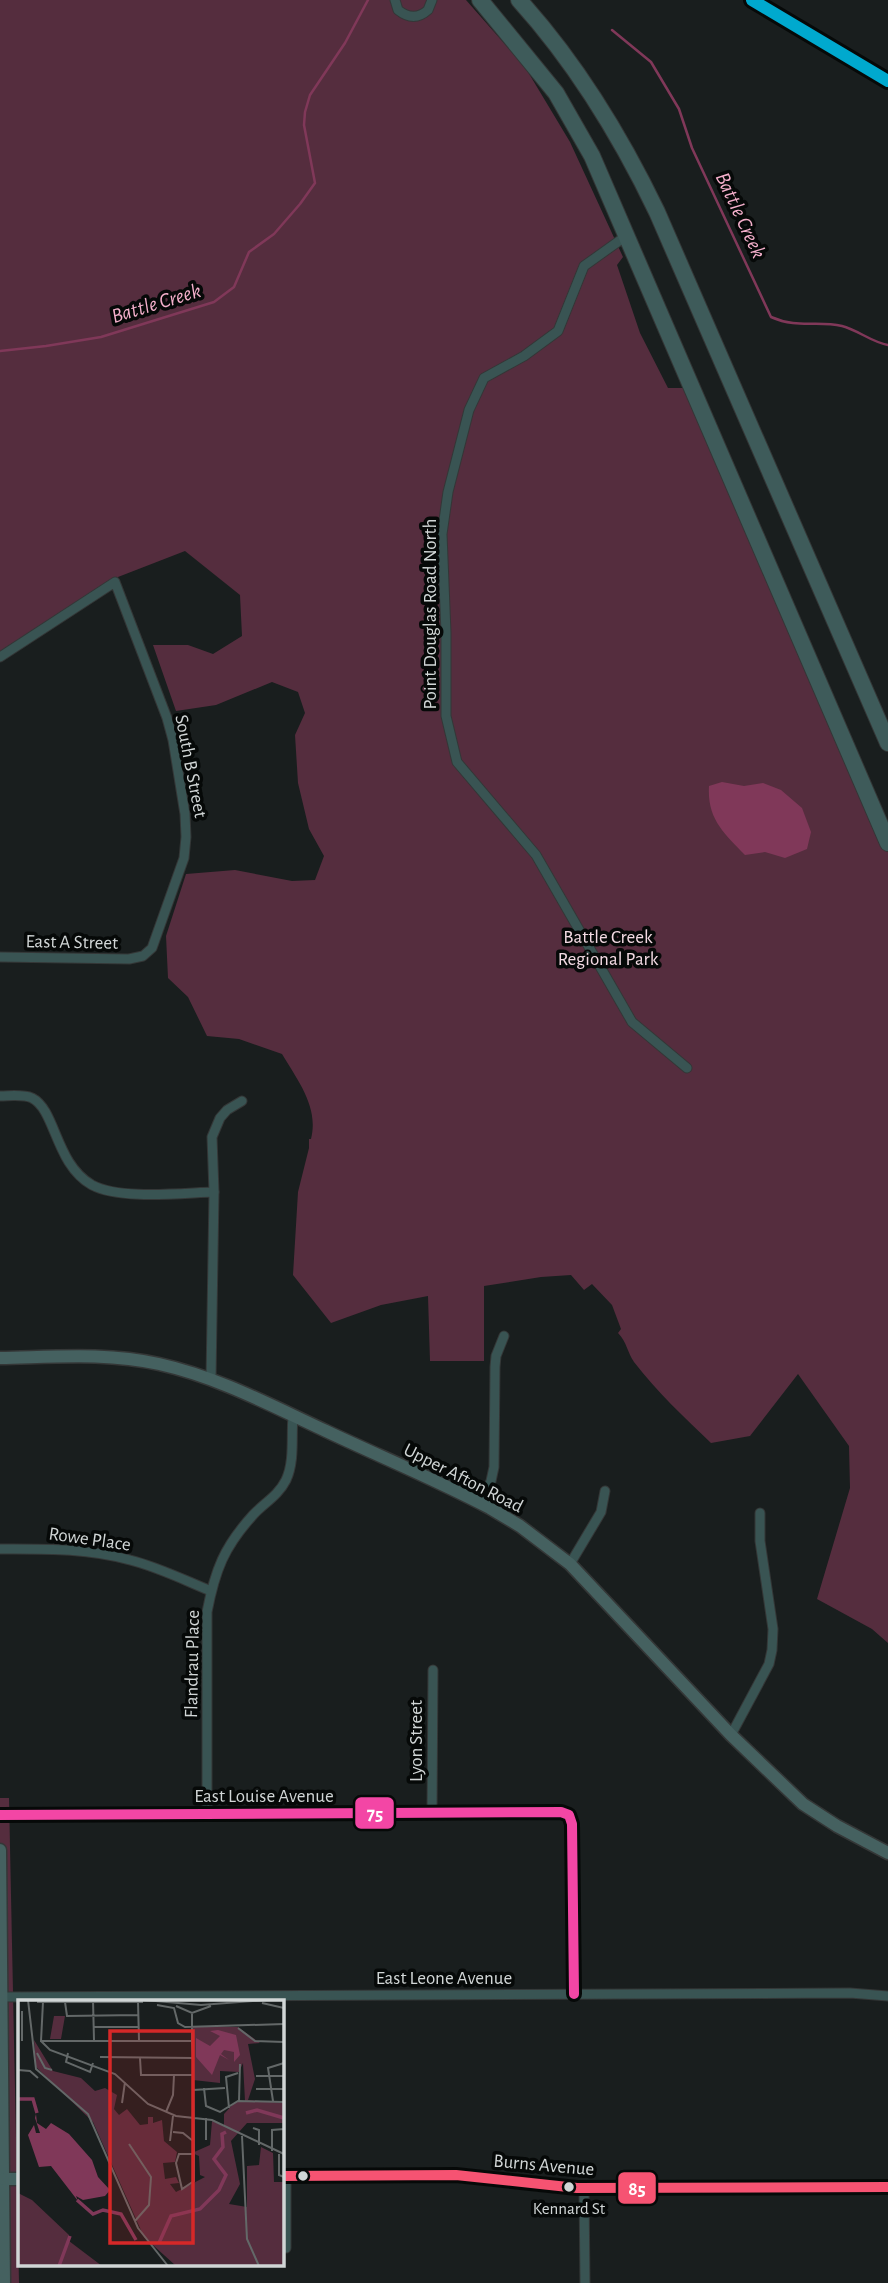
<svg xmlns="http://www.w3.org/2000/svg" width="888" height="2283" font-family="'Alegreya Sans',sans-serif">
	<style>
		.green { fill: #552d3e }
		.water { fill: #803859 }
		.lines { fill: none; stroke-linecap: round; stroke-linejoin: round }
		.stream { stroke: #803859; stroke-width: 2.5 }
		.street-casing { stroke: #343737; stroke-width: 11 }
		.secondary-casing { stroke: #343737; stroke-width: 15 }
		.highway-casing { stroke: #343737; stroke-width: 18 }
		.street { stroke: #395453; stroke-width: 9 }
		.secondary { stroke: #456160; stroke-width: 12 }
		.highway { stroke: #3e5b5a; stroke-width: 16 }
		.bus-1-casing { stroke: #060908; stroke-width: 16 }
		.bus-2-casing { stroke: #060908; stroke-width: 16 }
		.bus-1 { stroke: #f65372; stroke-width: 10 }
		.bus-2 { stroke: #f346a5; stroke-width: 10 }
		.rail-1-casing { stroke: #060908; stroke-width: 18 }
		.rail-1 { stroke: #00a9ce; stroke-width: 12 }
		.bus-dot { fill: #d1d6d6; stroke: #060908; stroke-width: 2.5 }
		.labels { text-anchor: middle; stroke-width: 7; stroke-linejoin: round; paint-order: stroke }
		.bus-label { font-size: 17px; fill: #d1d6d6; stroke: #060908 }
		.street-label { font-size: 19px; fill: #d1d6d6; stroke: #060908 }
		.park-label { font-size: 19px; fill: #f3dae3; stroke: #060908 }
		.water-label { font-size: 21px; font-style: italic; fill: #f5b0cc; stroke: #060908 }
		.inset-river { fill: none; stroke: #803859; stroke-width: 3.5 }
		.inset-road { fill: none; stroke: #636868; stroke-width: 2 }
		.view { fill: #d62828; fill-opacity: 0.15; stroke: #d62828; stroke-width: 3.5 }
		.inset-edge { fill: none; stroke: #d1d6d6; stroke-width: 3.5 }
		.line-badge { stroke: #060908; stroke-width: 2.5 }
		.badge-label { font-size: 19px; text-anchor: middle; font-weight: bold; fill: #fff }
	</style>
	<rect width="100%" height="100%" fill="#191e1e"/>
	<g class="green">
		<path d="M0,0H466L525,67L570,142L623,257L617,265L640,333L668,388H697L888,846V1643L872,1629L817,1599L850,1488L849,1446L798,1374L750,1436L711,1443C685,1418 657,1392 634,1362C627,1352 627,1342 618,1333L621,1329L612,1305L592,1284L584,1290L571,1275L541,1277L484,1286V1361H430L428,1296L381,1305L331,1323L293,1275L298,1192L309,1148V1139H311C319,1107 298,1081 282,1054L239,1039L207,1036L188,997L168,978L166,936L186,874L235,870L292,881L315,880L324,856L309,829L298,783L295,735L305,713L298,692L272,682L216,705L176,711L153,645H188L213,654L242,636L240,595L185,551L118,577L114,583L0,658Z"/>
		<polygon points="0,1798 9,1798 19,2283 0,2283"/>
	</g>
	<path class="water" d="M722,782L744,786L763,783L781,790L802,808L811,832L807,849L785,858L765,852L745,855C724,833 707,819 709,786Z"/>
	<g class="lines">
		<g class="stream">
			<path d="M612,30L651,62L679,109L692,148L771,317C798,329 817,320 842,326C858,330 871,342 888,345"/>
			<polyline points="0,351 46,346 101,337 214,302 234,287 249,252 274,234 300,204 315,183 304,125 305,112 310,95 345,43 368,0"/>
		</g>
		<defs>
			<g id="street">
				<path d="M395,0L398,10C408,18 418,19 428,10L432,0"/>
				<polyline points="626,236 584,266 558,331 524,356 484,378 469,410 448,492 442,534 446,633 446,716 457,762 536,855 632,1022 687,1068"/>
				<polyline points="0,657 115,582 167,718 173,740 185,814 186,837 184,858 152,948 143,956 129,959 0,957"/>
				<path d="M0,1096C10,1096 23,1094 32,1098C56,1110 55,1164 92,1185C120,1200 181,1193 214,1192"/>
				<polyline points="211,1379 214,1192 212,1137 220,1118 227,1110 242,1101"/>
				<polyline points="481,1503 491,1481 494,1467 495,1367 496,1356 504,1336"/>
				<path d="M0,1549C44,1549 87,1548 130,1560C158,1567 184,1580 211,1591"/>
				<polyline points="570,1564 601,1512 605,1491"/>
				<polyline points="731,1735 769,1664 772,1650 773,1629 760,1541 760,1513"/>
				<polyline points="432,1812 433,1670"/>
				<path d="M207,1813V1612C215,1570 224,1547 253,1515C264,1503 278,1496 286,1480C295,1461 291,1436 293,1416"/>
				<polyline points="0,1815 561,1812 569,1815 572,1824 574,1994"/>
				<polyline points="1,1997 850,1993 888,1996"/>
				<polyline points="584,2188 585,2283"/>
				<polyline points="286,2248 286,2176"/>
			</g>
			<g id="secondary">
				<path d="M0,1358C53,1357 107,1352 159,1364C218,1377 272,1406 326,1431C381,1457 437,1480 490,1508L520,1526L570,1564L731,1735L803,1804L837,1826L888,1853"/>
				<polyline points="0,1850 4,2283"/>
				<polyline points="282,2176 456,2175 577,2188 888,2187"/>
				<polyline points="4,2179 19,2179"/>
			</g>
			<g id="highway">
				<polyline points="480,0 556,93 592,156 888,843"/>
				<path d="M519,0C576,63 620,135 657,212L888,743"/>
			</g>
		</defs>
		<use href="#street" class="street-casing"/>
		<use href="#secondary" class="secondary-casing"/>
		<use href="#highway" class="highway-casing"/>
		<use href="#street" class="street"/>
		<use href="#secondary" class="secondary"/>
		<use href="#highway" class="highway"/>
		<defs>
			<polyline id="bus-1" points="282,2176 456,2175 577,2188 888,2187"/>
			<polyline id="bus-2" points="0,1815 561,1812 569,1815 572,1824 574,1994"/>
		</defs>
		<use href="#bus-1" class="bus-1-casing"/>
		<use href="#bus-2" class="bus-2-casing"/>
		<use href="#bus-1" class="bus-1"/>
		<use href="#bus-2" class="bus-2"/>
		<defs>
			<polyline id="rail-1" points="752,0 888,81"/>
		</defs>
		<use href="#rail-1" class="rail-1-casing"/>
		<use href="#rail-1" class="rail-1"/>
	</g>
	<g class="bus-dot">
		<circle cx="303" cy="2176" r="6"/>
		<circle cx="569" cy="2187" r="6"/>
	</g>
	<g class="labels">
		<g class="bus-label">
			<text x="569" y="2214">Kennard St</text>
		</g>
		<g class="street-label">
			<text transform="translate(429 614) rotate(-90)" y="7">Point Douglas Road North</text>
			<text transform="translate(192 766) rotate(79)" y="7">South B Street</text>
			<text transform="translate(72 941) rotate(1)" y="7">East A Street</text>
			<text transform="translate(464 1477) rotate(27)" y="7">Upper Afton Road</text>
			<text transform="translate(90 1538) rotate(8)" y="7">Rowe Place</text>
			<text transform="translate(191 1664) rotate(-89)" y="7">Flandrau Place</text>
			<text transform="translate(415 1741) rotate(-90)" y="7">Lyon Street</text>
			<text x="264" y="1802">East Louise Avenue</text>
			<text x="444" y="1984">East Leone Avenue</text>
			<text transform="translate(544 2164) rotate(5)" y="7">Burns Avenue</text>
		</g>
		<g class="park-label">
			<text x="608" y="943">Battle Creek<tspan x="608" dy="22">Regional Park</tspan></text>
		</g>
		<g class="water-label">
			<text transform="translate(741 215) rotate(65)" y="7">Battle Creek</text>
			<text transform="translate(156 303) rotate(-17)" y="7">Battle Creek</text>
		</g>
	</g>
	<g transform="translate(18 2000)">
		<rect width="266" height="266" fill="#191e1e"/>
		<path d="M36,16H47L43,39H32ZM173,26L220,27L242,43L230,44L237,79L230,100L266,103V123H229L213,141L222,184L211,204L229,207V166L241,165L243,147L255,153L256,182H266V266L157,265L126,237L75,122L18,67L16,40L35,71L63,78L77,91L87,88L99,95L96,109L101,115L109,109L122,125L130,124V117H135V123L144,120L146,141L159,152L157,162L145,163L147,179L158,177L161,183L152,184L158,192L187,177L182,175L181,156L174,153L192,145L194,121L206,126V114L217,102L227,101L225,63L221,72L202,71V83L175,80ZM0,193L14,200L51,235V241L84,266H0Z" fill="#552d3e"/>
		<path d="M200,30L218,35L222,55L216,62V52L206,50L203,54L211,60L202,55L194,75L178,57V38L192,46L202,36L192,31ZM18,114L19,123L28,129L33,123L51,134L74,160L80,177L92,190L87,196L65,200L58,196L60,201L33,166L21,167L10,135L16,125L18,133H22L17,118Z" fill="#803859"/>
		<path class="inset-river" d="M0,99H15L19,113M228,113L239,110L266,118M59,200L75,214L85,210L103,214L118,240M141,243L153,216L182,209L201,190L208,175L196,159L205,147L204,134L208,132M41,266L52,236"/>
		<path class="inset-road" d="M10,0L18,69L70,114L120,228L150,266M75,0L76,40M126,0L183,5L248,0M19,2H125M47,2L49,16L120,15M120,2L121,40M244,3L266,8M139,5L156,8L160,23L167,27L266,24M158,6L174,13L193,6M4,11V41M174,14V41L175,58L176,154V181L164,189L158,163L161,154H176M76,27H120M220,28L237,41L266,42M22,41H174M23,41L32,50L97,74L130,104L158,116L194,120L266,154M23,41L25,2M19,53L27,68L34,70M50,53L48,62L72,72L75,63M82,57L175,58M122,58L123,75H175M0,70L12,71L20,78M238,76H266M186,88L188,106L202,112L220,101L266,102M238,89H266M175,90L207,88M221,101L222,64M255,101L250,68L266,63M104,103L107,82M211,108L208,77L220,73M148,112L155,95L156,75M235,128L241,130V145M155,132L165,133L175,141M224,136L229,239L241,266M188,140V118M152,141L155,116M111,144L133,177L131,205L117,221M254,151V130L266,129M261,154V175L266,177"/>
		<path class="view" d="M92,31H175V243H92Z"/>
		<rect width="266" height="266" class="inset-edge"/>
	</g>
	<g class="line-badge">
		<rect x="354" y="1796" width="41" height="34" rx="7" fill="#f346a5"/>
		<rect x="617" y="2171" width="40" height="34" rx="7" fill="#f65372"/>
	</g>
	<g class="badge-label">
		<text x="375" y="1820">75</text>
		<text x="637" y="2195">85</text>
	</g>
</svg>
